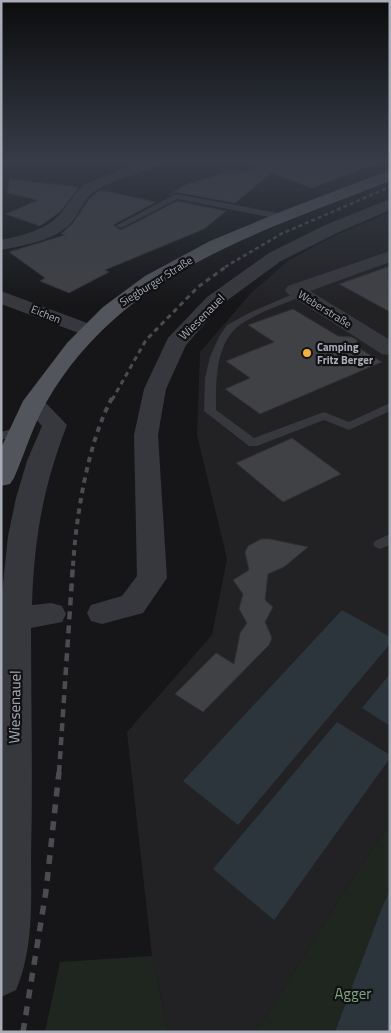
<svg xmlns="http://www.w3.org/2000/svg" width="391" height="1033" font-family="'Titillium Web',sans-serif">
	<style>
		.built { fill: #222225 }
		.green { fill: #1e261f }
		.water { fill: #2c353c }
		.building { fill: #404145; stroke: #303034 }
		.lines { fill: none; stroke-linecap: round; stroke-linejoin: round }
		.lane { fill: #37383d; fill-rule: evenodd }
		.street { fill: #37383d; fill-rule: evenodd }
		.primary { fill: #53555c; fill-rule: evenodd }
		.rail-far4 { stroke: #4a4c52; stroke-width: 2.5; stroke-dasharray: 4 3; stroke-linecap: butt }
		.rail-far3 { stroke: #4a4c52; stroke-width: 3; stroke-dasharray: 5 4; stroke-linecap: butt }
		.rail-far2 { stroke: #4a4c52; stroke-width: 4; stroke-dasharray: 5.5 5; stroke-linecap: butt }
		.rail-far1 { stroke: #4a4c52; stroke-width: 4.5; stroke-dasharray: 8 6; stroke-linecap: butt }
		.rail { stroke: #4a4c52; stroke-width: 5.5; stroke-dasharray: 9 8; stroke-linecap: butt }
		.poi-dot { fill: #f2b134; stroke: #111113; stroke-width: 2 }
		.labels { text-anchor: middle; stroke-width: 4.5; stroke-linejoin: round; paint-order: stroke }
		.far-street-label { font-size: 11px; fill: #a8adb8; stroke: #111113 }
		.far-poi-label { font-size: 11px; font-weight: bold; fill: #a8adb8; stroke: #111113; text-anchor: start }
		.street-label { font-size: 12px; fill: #a8adb8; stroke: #111113 }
		.near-street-label { font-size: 15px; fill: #a8adb8; stroke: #111113 }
		.near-park-label { font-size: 15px; fill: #7fa381; stroke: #111113 }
	</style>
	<rect width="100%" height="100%" fill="#161618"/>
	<polygon class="built" points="390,212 390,823 361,865 256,1032 168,1032 152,956 127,732 212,635 227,559 197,435 200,352 251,293 288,261 329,238"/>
	<g class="green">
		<polygon points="390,823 390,1032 256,1032 361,865"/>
		<polygon points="152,956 168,1032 45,1032 60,962"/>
	</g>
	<g class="water">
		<polygon points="342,610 390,637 390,644 238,825 183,781"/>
		<polygon points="390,674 390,726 362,708"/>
		<polygon points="337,722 390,755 390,758 274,920 213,869"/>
		<polygon points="390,891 390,1032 335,1032 383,905"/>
	</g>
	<g class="building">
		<polygon points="245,161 377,161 378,163 312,188 271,173 235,203 176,192 169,195 185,185 234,170 242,173 256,168 245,164"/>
		<polygon points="10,179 79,187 60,212 40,226 6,214 38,200 7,193"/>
		<polygon points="100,190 156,202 113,225 121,230 177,201 226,211 204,229 105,270 109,272 69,293 40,281 45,278 9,252 65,235 61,234 73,223 89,199"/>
		<polygon points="390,266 390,312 339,284"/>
		<polygon points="293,309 338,336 352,337 357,340 357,347 382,362 260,414 225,389 250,378 226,361 274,342 248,325"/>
		<polygon points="292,438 341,474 283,502 236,463"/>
		<polygon points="261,539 270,539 308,547 284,567 268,574 265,600 273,607 265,622 272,638 269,645 203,712 175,694 216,653 234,664 240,633 247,623 239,609 243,594 233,580 249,570 245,552 248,546"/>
	</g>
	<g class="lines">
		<g class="lane">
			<polygon points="176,194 284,214 288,217 284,220 177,199 122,228 115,226"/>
			<path d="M300,291L303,292V296C284,304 252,314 236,328C215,347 216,384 216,410L254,438L324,412L349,422L390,403V411L349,430L324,420L257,446H249L204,411L205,378L210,357L219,337L227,325L249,313Z"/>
			<polygon points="22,426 26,427 28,430 26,433 1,440 1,432"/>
			<polygon points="390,534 390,545 380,549 375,547 373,544 375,541"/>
		</g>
		<g class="street">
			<path d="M144,161H165L163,164C145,171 110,181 95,191C84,199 80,212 72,222C55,241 25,245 1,250V240C22,235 46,231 61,213C69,203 75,192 85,184Z"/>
			<polygon points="390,199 390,210 337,233 281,261 221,305 186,345 166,389 158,435 167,578 143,613 102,624 91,621 87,613 91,605 122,596 137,576 134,435 144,389 168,338 207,297 269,253 325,225"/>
			<polygon points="390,251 390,262 310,291 390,340 390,355 382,354 288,294 285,290 288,286"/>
			<polygon points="1,291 98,327 101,331 98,335 91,337 84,335 1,304"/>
			<path d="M34,397L42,399L67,425C43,487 34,539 32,605L51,603L62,606L66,614L62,622L31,628C31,704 33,780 31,856C31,901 34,948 16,990L1,997V603L8,536L16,498L27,461L42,426L22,404L26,399Z"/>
		</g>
		<path class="primary" d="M390,170V181C260,232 121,273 47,401C33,425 25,453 14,478L10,484L1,486V448L23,401L67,343L103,307L145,276L210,241L280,212Z"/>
		<polyline class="rail-far4" points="225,267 281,234 390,187"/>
		<polyline class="rail-far3" points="112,400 146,340 198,287 227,266"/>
		<path class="rail-far2" d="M73,566C76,516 88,442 112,398"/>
		<polyline class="rail-far1" points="59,773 73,564"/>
		<polyline class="rail" points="23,1032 46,891 59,772"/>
	</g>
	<linearGradient id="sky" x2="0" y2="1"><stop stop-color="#0c0c0d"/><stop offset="0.53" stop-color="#363c48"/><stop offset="1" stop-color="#363c48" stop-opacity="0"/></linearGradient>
	<rect width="391" height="306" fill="url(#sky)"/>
	<circle class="poi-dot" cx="307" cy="353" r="5"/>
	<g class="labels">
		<g class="far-street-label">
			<text transform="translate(156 281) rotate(-32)" y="4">Siegburger Straße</text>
			<text transform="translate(325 309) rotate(32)" y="4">Weberstraße</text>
			<text transform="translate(46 314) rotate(22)" y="4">Eichen</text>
		</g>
		<g class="far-poi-label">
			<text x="317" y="351">Camping<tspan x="317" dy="13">Fritz Berger</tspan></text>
		</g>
		<g class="street-label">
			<text transform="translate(202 317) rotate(-45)" y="4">Wiesenauel</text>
		</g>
		<g class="near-street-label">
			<text transform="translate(15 707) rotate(-89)" y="5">Wiesenauel</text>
		</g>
		<g class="near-park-label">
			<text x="353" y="999">Agger</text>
		</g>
	</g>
	<rect width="391" height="1033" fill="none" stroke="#a8adb8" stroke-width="5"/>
</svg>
